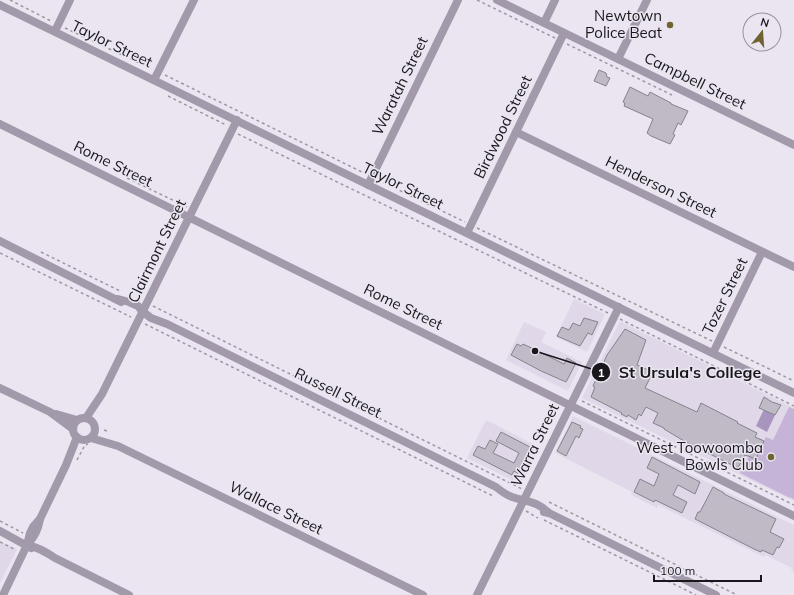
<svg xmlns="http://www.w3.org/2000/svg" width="794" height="595" font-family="Mulish,sans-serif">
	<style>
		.built { fill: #e0d8e9 }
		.green { fill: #c5b4d7 }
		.water { fill: #a895bd }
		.building { fill: #bfbac5; stroke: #86828c }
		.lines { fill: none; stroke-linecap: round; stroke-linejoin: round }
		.path { stroke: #9c98a1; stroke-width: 1.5; stroke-dasharray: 3 3; stroke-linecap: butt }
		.minor { stroke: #a299ab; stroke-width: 8 }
		.poi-dot { fill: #6f6431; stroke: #eae5f0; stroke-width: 1.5 }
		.labels { text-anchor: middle; stroke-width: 3; stroke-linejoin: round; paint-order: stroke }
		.poi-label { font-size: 15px; fill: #19171b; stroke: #eae5f0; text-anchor: end }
		.street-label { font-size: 15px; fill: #19171b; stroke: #eae5f0 }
		.leader { fill: none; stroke: #19171b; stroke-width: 1.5 }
		.callout-dot { fill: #19171b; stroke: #eae5f0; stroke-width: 1.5 }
		.mark-label { font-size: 12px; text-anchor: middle; font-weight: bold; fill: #fff }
		.callout-label { font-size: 16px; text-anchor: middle; font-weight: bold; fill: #19171b; stroke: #eae5f0; stroke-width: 3; stroke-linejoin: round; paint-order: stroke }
	</style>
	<rect width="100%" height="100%" fill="#eae5f0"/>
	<g class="built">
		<polygon points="574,299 605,314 587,352 556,337"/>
		<polygon points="620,321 794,408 794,501 582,398"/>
		<polygon points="524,322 546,332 541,342 582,362 568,391 506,360"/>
		<polygon points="573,416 794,525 794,572 791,570 792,568 766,555 764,557 658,505 657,508 631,495 632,492 555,453"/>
		<polygon points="486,420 539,447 523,480 516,482 467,458"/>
		<polygon points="0,541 17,549 0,583"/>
	</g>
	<polygon class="green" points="789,407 794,409 794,500 793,499 790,497 790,498 740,473 759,438 764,441 766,437 773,440"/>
	<polygon class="water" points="766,405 777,411 767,432 756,426"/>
	<g class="building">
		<polygon points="599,70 606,73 607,77 610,78 606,86 594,81"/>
		<polygon points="630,87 648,96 650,92 671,103 671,104 688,111 681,125 678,123 673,134 675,135 670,144 651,136 647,133 653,119 624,106 625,103 623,102"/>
		<polygon points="584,318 598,322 592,335 588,333 580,346 557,336 562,327 569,330 573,323 580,326"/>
		<polygon points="625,329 646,340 637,365 653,372 645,388 697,412 701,403 738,422 737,423 757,433 755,437 764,441 756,459 745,455 738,468 684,441 664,429 664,428 653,423 658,413 646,407 641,416 639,414 636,420 628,415 627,417 621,414 622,413 591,397 595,387 593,386 607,355"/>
		<polygon points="517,344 521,346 523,344 540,352 564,364 567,358 576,363 566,382 541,371 511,355"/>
		<polygon points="764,397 772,402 781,405 775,415 759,408"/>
		<polygon points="572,422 581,426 580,428 583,429 579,438 576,436 566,456 557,451"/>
		<polygon points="501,432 532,448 525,465 519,474 514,471 512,475 473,455 478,446 485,449 490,440 498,444 493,453 514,463 519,453 496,441"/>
		<polygon points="652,457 700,482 695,494 678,485 673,495 687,502 682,513 655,500 654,502 634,492 640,479 654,486 659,474 647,468"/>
		<polygon points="713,487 724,493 724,494 776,519 770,532 784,539 779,548 777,547 773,555 762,550 761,552 754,549 695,519 698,512 700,512"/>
	</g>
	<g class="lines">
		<g class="path">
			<polyline points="10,0 51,21"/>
			<polyline points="477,0 555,38"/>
			<polyline points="65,28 152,69"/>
			<polyline points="567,44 672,95"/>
			<polyline points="165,75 366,174"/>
			<polyline points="168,96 226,125"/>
			<polyline points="238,134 608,313"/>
			<polyline points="127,178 187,207"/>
			<polyline points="378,180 465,222"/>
			<polyline points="477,228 712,341"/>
			<polyline points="41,252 120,291"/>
			<polyline points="0,253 131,317"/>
			<polyline points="153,306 522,489"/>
			<polyline points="620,319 794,406"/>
			<polyline points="145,324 493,496"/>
			<polyline points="724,347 794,381"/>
			<polyline points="582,401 794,505"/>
			<polyline points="104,430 107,431"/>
			<polyline points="77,460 85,445 88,444"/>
			<polyline points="549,502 737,595"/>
			<polyline points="526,511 538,518"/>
			<polyline points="544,520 696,595"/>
			<polyline points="0,521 23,533"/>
			<polyline points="0,542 16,550"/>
		</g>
		<g class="minor">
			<polyline points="497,0 794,145"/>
			<polyline points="0,5 794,393"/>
			<polyline points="544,23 555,0"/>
			<polyline points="55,31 70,0"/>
			<polyline points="618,59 647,0"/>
			<polyline points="154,80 194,0"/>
			<polyline points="0,124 794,516"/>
			<polyline points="516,132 794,267"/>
			<polyline points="368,185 458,0"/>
			<polyline points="467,233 564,33"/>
			<polyline points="0,241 121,302"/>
			<path d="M118,299L129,302L138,306L142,311L151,318L167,324L496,487C501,491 506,495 512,497C527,502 537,501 549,513"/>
			<polyline points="713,353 762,252"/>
			<polyline points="0,388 50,412 73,429"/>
			<polyline points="56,414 77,420"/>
			<polyline points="86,418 102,394 237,120"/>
			<circle cx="84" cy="429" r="11"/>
			<polyline points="91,438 118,446 423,595"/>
			<polyline points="544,512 549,513 716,595"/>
			<polyline points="0,531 31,548"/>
			<path d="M28,544C35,536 38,530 40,519"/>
			<path d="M27,545C38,547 46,552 55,558L129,595"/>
			<polyline points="3,595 27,545 30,533 33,527 40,519 66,465 77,437"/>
			<polyline points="477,595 619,307"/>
		</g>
	</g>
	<g class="poi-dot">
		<circle cx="670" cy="25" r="4"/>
		<circle cx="771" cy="457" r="4"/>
	</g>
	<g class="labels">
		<g class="poi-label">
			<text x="662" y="21">Newtown<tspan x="662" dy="17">Police Beat</tspan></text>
			<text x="763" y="453">West Toowoomba<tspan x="763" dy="17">Bowls Club</tspan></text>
		</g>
		<g class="street-label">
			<text transform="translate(112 44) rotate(26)" y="5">Taylor Street</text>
			<text transform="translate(695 81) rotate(26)" y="5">Campbell Street</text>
			<text transform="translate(400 86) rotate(-64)" y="5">Waratah Street</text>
			<text transform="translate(503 127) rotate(-64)" y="5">Birdwood Street</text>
			<text transform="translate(113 164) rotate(26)" y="5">Rome Street</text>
			<text transform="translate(403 186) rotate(26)" y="5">Taylor Street</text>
			<text transform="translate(661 187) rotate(26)" y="5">Henderson Street</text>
			<text transform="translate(157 251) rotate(-64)" y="5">Clairmont Street</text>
			<text transform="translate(725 296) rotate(-64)" y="5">Tozer Street</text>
			<text transform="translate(403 307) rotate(26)" y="5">Rome Street</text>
			<text transform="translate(338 393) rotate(26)" y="5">Russell Street</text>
			<text transform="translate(535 445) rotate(-64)" y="5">Warra Street</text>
			<text transform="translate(276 508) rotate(26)" y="5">Wallace Street</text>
		</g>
	</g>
	<path class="leader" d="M535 351L601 372"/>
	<g class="callout-dot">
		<circle cx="535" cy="351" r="4"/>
		<circle cx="601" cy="372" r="10"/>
	</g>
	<g class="mark-label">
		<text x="601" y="377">1</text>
	</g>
	<g class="callout-label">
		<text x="690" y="378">St Ursula's College</text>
	</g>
	<g transform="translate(762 32) rotate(17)"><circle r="19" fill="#eae5f0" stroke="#96939b"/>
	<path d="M0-3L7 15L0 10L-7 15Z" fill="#6f6431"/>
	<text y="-6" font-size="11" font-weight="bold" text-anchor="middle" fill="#19171b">N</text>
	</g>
	<path d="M654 575v6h107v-6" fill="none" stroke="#19171b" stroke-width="2"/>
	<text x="660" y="575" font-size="12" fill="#19171b" stroke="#eae5f0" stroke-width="3" paint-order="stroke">100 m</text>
</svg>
